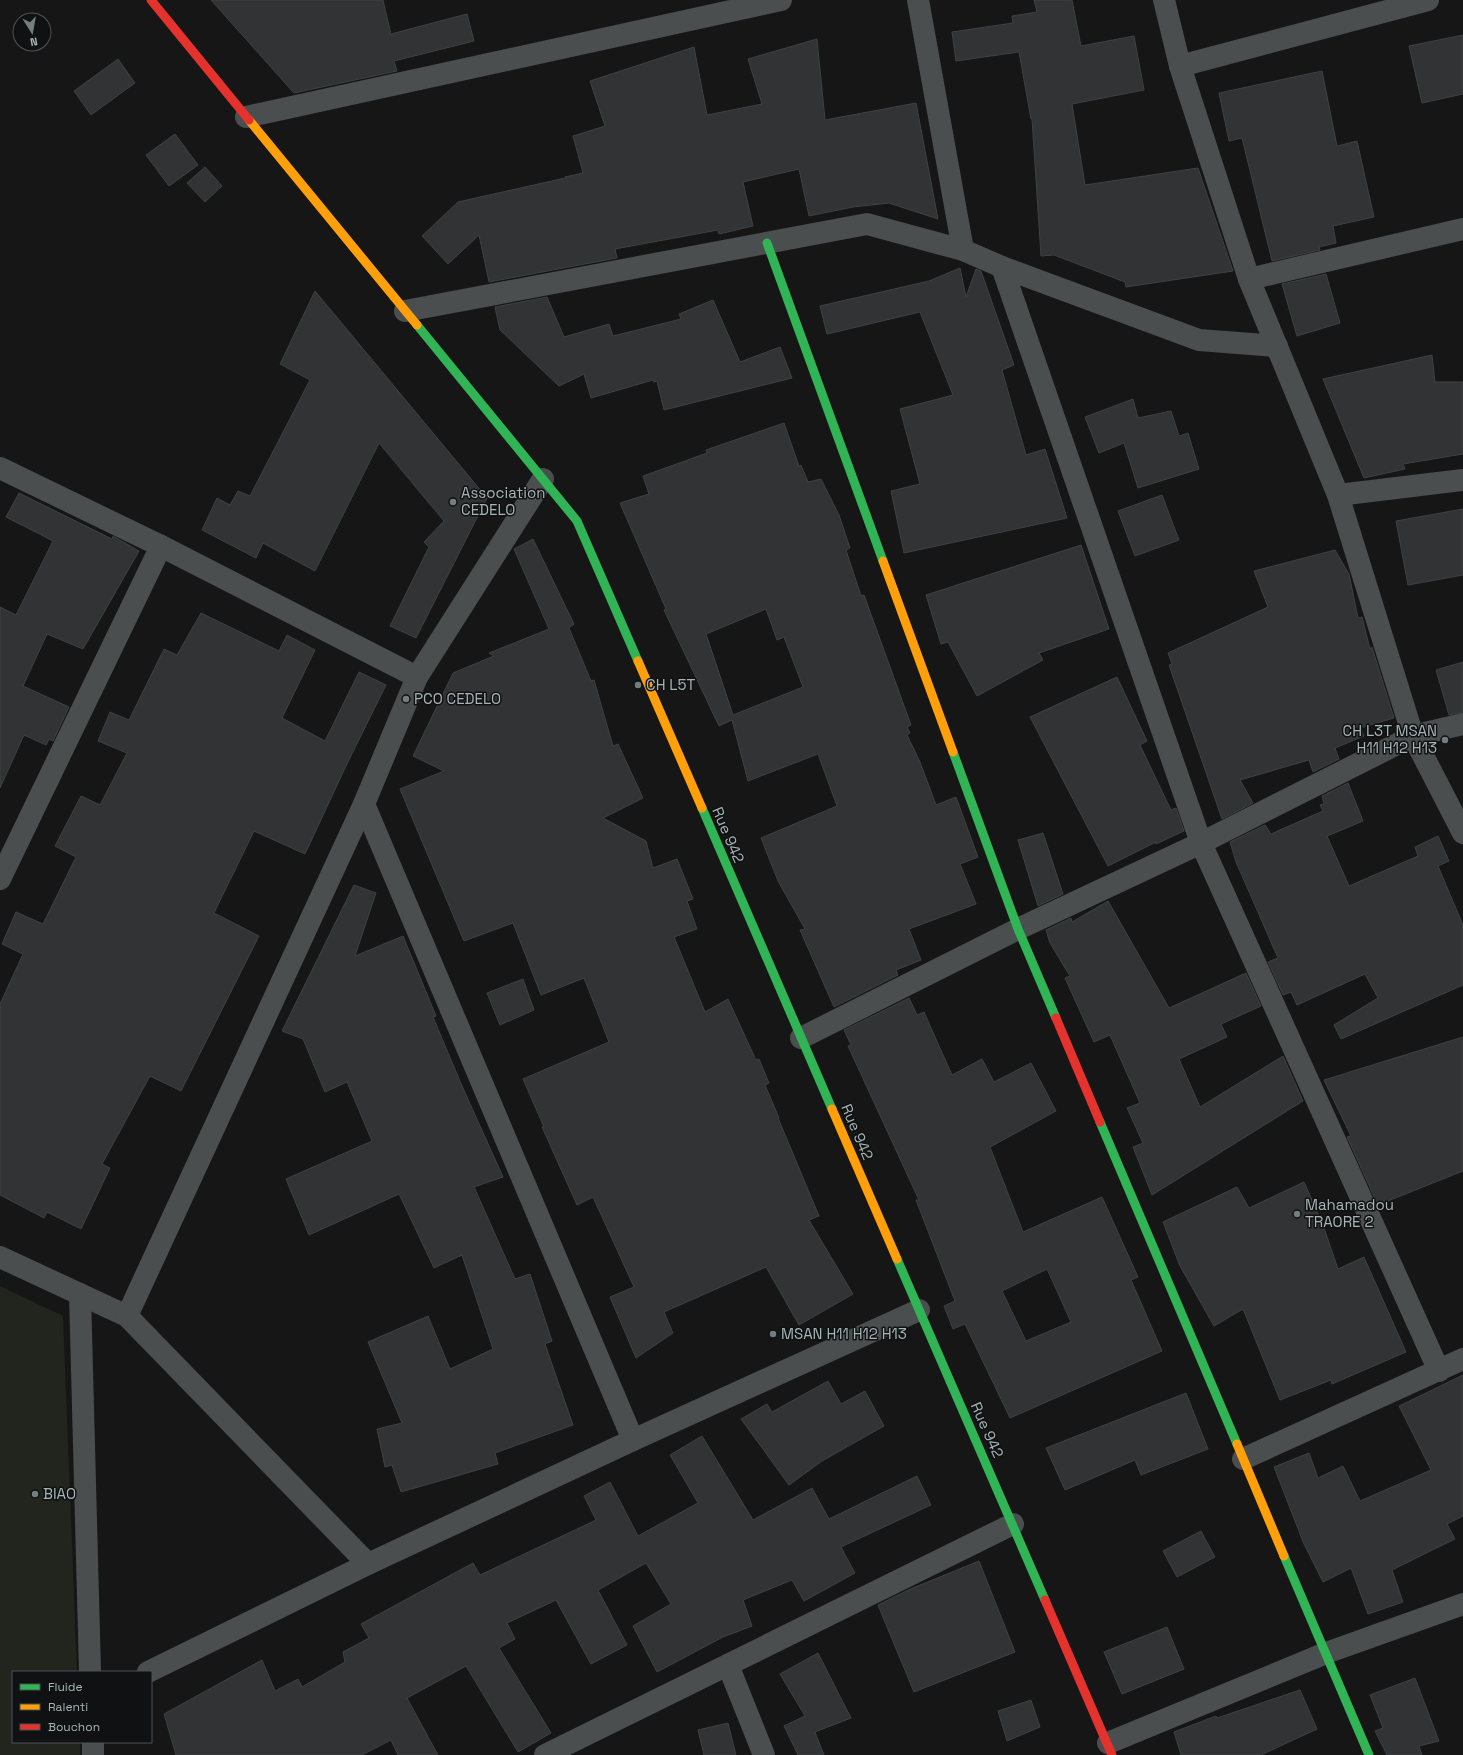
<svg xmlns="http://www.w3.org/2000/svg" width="1463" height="1755" font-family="'Space Grotesk',sans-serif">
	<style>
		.green { fill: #21251e }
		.building { fill: #323334; stroke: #3e4242; fill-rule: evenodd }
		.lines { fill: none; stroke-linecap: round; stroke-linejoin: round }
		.street { stroke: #4a4e4f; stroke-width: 22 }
		.fast { stroke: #30b455; stroke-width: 9 }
		.slow { stroke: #ff9f0a; stroke-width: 9 }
		.jam { stroke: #e5322d; stroke-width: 9 }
		.poi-dot { fill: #747d7f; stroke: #101112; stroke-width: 1.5 }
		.labels { text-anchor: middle; stroke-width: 3; stroke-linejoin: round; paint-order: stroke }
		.poi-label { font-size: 15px; fill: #a7b5b7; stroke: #101112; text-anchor: start }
		.street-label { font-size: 15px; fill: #a7b5b7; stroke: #101112 }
	</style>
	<rect width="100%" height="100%" fill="#161616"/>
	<polygon class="green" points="0,1286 63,1316 77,1672 13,1672 13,1742 80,1742 80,1755 0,1755"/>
	<g class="building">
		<polygon points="211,0 383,0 391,34 467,14 474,41 394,61 397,71 294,93"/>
		<polygon points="1034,0 1072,0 1081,46 1134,36 1144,90 1072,104 1085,185 1198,168 1233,271 1126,287 1125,282 1054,255 1041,256 1032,119 1031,119 1019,52 956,61 952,32 1013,23 1012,16 1037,12"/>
		<polygon points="1463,35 1463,94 1422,103 1409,46"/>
		<polygon points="817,39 825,120 916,103 938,219 889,203 853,207 809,216 799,169 743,182 753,226 719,234 718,230 615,249 617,258 489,282 479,235 448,264 422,236 458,202 565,178 565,177 583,173 573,136 605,126 590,81 694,47 707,115 762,104 748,59"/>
		<polygon points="118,59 135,83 91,115 74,91"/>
		<polygon points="1322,71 1337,146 1357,141 1374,217 1333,226 1336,243 1319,247 1320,250 1272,261 1242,138 1229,141 1219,93"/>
		<polygon points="175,134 198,165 169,186 146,155"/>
		<polygon points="205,167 222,186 205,202 187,183"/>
		<polygon points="960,268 966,297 976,269 981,271 1014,365 1002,370 1026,455 1045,449 1067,518 904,553 891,491 920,484 900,409 953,395 920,312 827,334 820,306 929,281"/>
		<polygon points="1326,274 1340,323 1297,336 1282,284"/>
		<polygon points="315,291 487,498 416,638 390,626 429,547 424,542 444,521 379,443 315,571 263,543 256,558 202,530 217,498 230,505 238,491 250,496 310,380 280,364"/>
		<polygon points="547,297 564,337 609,324 613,336 681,319 679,314 713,300 740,362 780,347 792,378 664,410 657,381 654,382 653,380 591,398 584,374 559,386 500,330 495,307"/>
		<polygon points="1432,355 1435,382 1463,382 1463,454 1403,464 1405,469 1364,478 1323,379"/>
		<polygon points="1133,399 1138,418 1171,411 1179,436 1188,433 1199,469 1138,488 1124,443 1099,453 1085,417"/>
		<path d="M784,423L799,466L801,465L808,482L821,479L839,515L850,548L846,550L861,596L864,595L911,725L907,727L910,733L907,735L920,762L936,805L956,797L978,857L960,864L976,904L909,929L921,960L896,970L898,975L834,1007L800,930L805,929L778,881L761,838L837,806L818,754L748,781L732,720L719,726L664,610L666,609L620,503L649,494L643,476L707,453L706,450ZM766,609L777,640L784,637L803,687L733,715L706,634Z"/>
		<polygon points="19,493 112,539 113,536 139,551 83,649 47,634 23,686 69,707 53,741 49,739 46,745 24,735 0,788 0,607 16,615 53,541 6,517"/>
		<polygon points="1162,495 1179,540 1135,556 1118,511"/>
		<polygon points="1463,509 1463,575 1408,585 1396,521"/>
		<polygon points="533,539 574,624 569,628 591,681 594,680 613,746 618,744 643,798 603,818 646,841 653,868 677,859 693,899 687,901 697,929 674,937 705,1012 728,999 756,1060 759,1059 769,1083 765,1085 779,1118 778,1118 819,1216 809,1220 853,1294 799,1325 766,1267 664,1312 673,1333 636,1358 610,1297 634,1287 593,1197 577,1205 542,1127 544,1127 523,1079 609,1042 584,978 541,995 513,923 464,941 400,789 444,771 413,756 453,673 494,656 489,653 549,629 514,549"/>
		<polygon points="1081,545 1109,629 1039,653 1043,660 977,696 948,642 941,644 926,595"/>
		<polygon points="1335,550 1349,574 1358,618 1362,617 1370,649 1372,647 1394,718 1360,728 1364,736 1335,748 1339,759 1313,772 1309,760 1240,780 1253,803 1222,819 1169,665 1172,664 1168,653 1268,607 1254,571"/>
		<polygon points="201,613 279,651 287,635 315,650 282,718 325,741 359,672 386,685 345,768 305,854 254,831 214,913 259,936 181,1091 150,1076 102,1164 110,1168 81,1229 47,1212 44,1218 0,1195 0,1004 23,954 2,944 16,912 43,924 76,857 55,846 81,796 100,805 127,753 98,741 110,712 129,720 164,649 177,655"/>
		<polygon points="1463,662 1463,712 1449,715 1436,670"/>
		<polygon points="1117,677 1147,741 1140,745 1171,810 1176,808 1184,831 1156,844 1156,842 1108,866 1030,717"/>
		<polygon points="1348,783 1363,821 1327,836 1349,886 1418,856 1415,847 1438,836 1449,861 1438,866 1463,925 1463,985 1341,1039 1334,1025 1378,998 1365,974 1297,1005 1291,992 1283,995 1268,962 1278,958 1236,862 1230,842 1265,825 1271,834 1323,811 1320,805 1324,804 1322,796"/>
		<polygon points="1043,833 1063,894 1038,906 1018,840"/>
		<polygon points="354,885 376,893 355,956 403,936 436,1016 433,1017 462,1086 503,1177 474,1187 515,1279 530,1274 552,1341 545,1344 573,1425 495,1453 498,1464 401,1492 392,1465 385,1467 377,1429 402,1423 368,1342 428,1316 450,1369 493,1349 462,1255 434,1268 399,1194 309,1235 286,1179 372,1141 347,1082 325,1092 303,1039 282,1031"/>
		<polygon points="1108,901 1169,1008 1246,973 1261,1006 1221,1024 1227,1037 1179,1059 1200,1107 1283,1056 1303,1101 1152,1195 1133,1147 1143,1143 1127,1108 1140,1103 1110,1035 1094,1042 1065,978 1070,976 1050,943 1046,930 1071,918 1072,922"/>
		<polygon points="523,979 534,1010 500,1025 487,993"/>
		<path d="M909,998L917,1015L924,1012L952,1075L982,1059L994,1082L1031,1063L1056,1111L990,1147L1023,1232L1102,1197L1138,1277L1131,1280L1162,1351L1010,1418L965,1324L953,1329L944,1306L955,1301L916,1200H919L848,1046L851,1045L844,1030ZM1047,1269L1071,1322L1026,1341L1002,1291Z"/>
		<polygon points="1463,1037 1463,1171 1378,1205 1347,1137 1351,1136 1324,1080"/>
		<polygon points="1304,1182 1323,1225 1338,1269 1364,1257 1406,1352 1332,1384 1331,1380 1280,1400 1243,1309 1214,1326 1180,1266 1163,1222 1237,1187 1249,1208"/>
		<polygon points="1463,1375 1463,1516 1447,1524 1455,1539 1392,1570 1403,1602 1368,1614 1351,1568 1323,1582 1304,1544 1274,1467 1309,1453 1318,1478 1343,1466 1360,1501 1431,1470 1399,1406"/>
		<polygon points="828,1381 841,1404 865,1391 884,1426 822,1461 789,1485 741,1419 767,1404 772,1412"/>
		<polygon points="1186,1393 1208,1449 1141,1475 1135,1460 1065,1490 1046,1448"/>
		<polygon points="702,1436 753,1520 812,1488 829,1519 917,1476 931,1505 841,1547 855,1573 804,1601 792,1580 743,1600 752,1626 723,1637 657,1672 633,1626 671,1604 646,1563 598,1590 627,1645 591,1664 556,1600 507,1623 515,1639 499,1648 551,1733 518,1752 466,1666 407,1698 438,1755 398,1755 391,1740 362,1755 176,1755 164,1714 262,1660 275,1691 298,1679 302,1687 345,1662 343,1652 369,1638 361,1624 473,1563 480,1575 596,1520 584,1496 610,1482 638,1536 698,1503 670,1455"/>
		<polygon points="1201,1531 1215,1557 1177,1577 1163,1551"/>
		<polygon points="979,1561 1015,1652 914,1692 878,1605 908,1590"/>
		<polygon points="1167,1627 1184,1669 1122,1694 1104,1652"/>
		<polygon points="818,1653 851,1718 815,1732 824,1755 798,1755 784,1726 805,1716 780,1674"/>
		<polygon points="1415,1678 1439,1741 1419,1746 1422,1755 1387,1755 1375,1731 1383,1728 1370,1695"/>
		<polygon points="1300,1690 1317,1729 1261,1755 1181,1755 1174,1732 1216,1716 1217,1718"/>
		<polygon points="1031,1700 1040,1727 1007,1741 998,1711"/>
		<polygon points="728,1723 736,1755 704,1755 698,1730"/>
	</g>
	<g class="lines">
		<g class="street">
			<polyline points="918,0 963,250"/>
			<polyline points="1164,0 1180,66 1249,279 1338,495 1413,736 1463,833"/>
			<polyline points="1180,66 1428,0"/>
			<polyline points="246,117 781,0"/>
			<polyline points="1002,267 1201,843 1439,1371"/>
			<polyline points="1249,279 1463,229"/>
			<polyline points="405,311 867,224 963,250 1002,267 1199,340 1277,346"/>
			<polyline points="0,468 161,546 417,677"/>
			<polyline points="1338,495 1463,480"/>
			<polyline points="364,804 633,1440"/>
			<polyline points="0,879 161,546"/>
			<polyline points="801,1038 1018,929 1201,843 1413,736 1463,724"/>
			<polyline points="0,1257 127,1316 368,1564"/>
			<polyline points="80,1294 90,1672"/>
			<polyline points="127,1316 364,804 417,677 543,479"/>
			<polyline points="1243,1459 1463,1359"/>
			<polyline points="728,1665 764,1755"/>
			<polyline points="148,1672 368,1564 633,1440 919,1310"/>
			<polyline points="93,1742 93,1755"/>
			<polyline points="1108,1743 1326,1653 1463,1604"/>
			<polyline points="545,1755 1013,1524"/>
		</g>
		<g class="fast">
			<polyline points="767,243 883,561"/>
			<polyline points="417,325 577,521 638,661"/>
			<polyline points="953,752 1018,929 1056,1018"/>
			<polyline points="702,808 832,1109"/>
			<polyline points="1100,1122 1237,1444"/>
			<polyline points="897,1259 1045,1600"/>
			<polyline points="1284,1556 1369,1755"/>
		</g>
		<g class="slow">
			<polyline points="249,120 417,325"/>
			<polyline points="883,561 953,752"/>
			<polyline points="638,661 702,808"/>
			<polyline points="832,1109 897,1259"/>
			<polyline points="1237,1444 1284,1556"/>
		</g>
		<g class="jam">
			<polyline points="151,0 249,120"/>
			<polyline points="1056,1018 1100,1122"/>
			<polyline points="1045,1600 1112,1755"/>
		</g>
	</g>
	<g class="poi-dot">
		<circle cx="453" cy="502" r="4"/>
		<circle cx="638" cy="685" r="4"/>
		<circle cx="406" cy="699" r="4"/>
		<circle cx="1445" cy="740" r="4"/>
		<circle cx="1297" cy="1214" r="4"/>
		<circle cx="773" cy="1334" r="4"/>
		<circle cx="35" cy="1494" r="4"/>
	</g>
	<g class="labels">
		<g class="poi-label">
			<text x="461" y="498">Association<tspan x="461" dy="17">CEDELO</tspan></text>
			<text x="646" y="690">CH L5T</text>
			<text x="414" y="704">PCO CEDELO</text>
			<text x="1437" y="736" text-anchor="end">CH L3T MSAN<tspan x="1437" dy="17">H11 H12 H13</tspan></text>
			<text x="1305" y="1210">Mahamadou<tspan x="1305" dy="17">TRAORE 2</tspan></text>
			<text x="781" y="1339">MSAN H11 H12 H13</text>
			<text x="43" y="1499">BIAO</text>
		</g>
		<g class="street-label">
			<text transform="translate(728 835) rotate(67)" y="5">Rue 942</text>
			<text transform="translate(857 1132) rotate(67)" y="5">Rue 942</text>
			<text transform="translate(987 1430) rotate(66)" y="5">Rue 942</text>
		</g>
	</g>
	<rect x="12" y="1671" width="140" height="72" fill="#101112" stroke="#4c5354"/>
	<rect x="20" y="1684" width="20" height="6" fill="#30b455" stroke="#4c5354"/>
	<text x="48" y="1691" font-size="12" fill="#a7b5b7">Fluide</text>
	<rect x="20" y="1704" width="20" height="6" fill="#ff9f0a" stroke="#4c5354"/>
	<text x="48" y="1711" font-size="12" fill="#a7b5b7">Ralenti</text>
	<rect x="20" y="1724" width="20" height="6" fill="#e5322d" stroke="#4c5354"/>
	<text x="48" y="1731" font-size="12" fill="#a7b5b7">Bouchon</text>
	<g transform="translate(32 32) rotate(169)"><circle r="19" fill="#101112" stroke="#4c5354"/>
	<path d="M0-3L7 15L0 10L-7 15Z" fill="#747d7f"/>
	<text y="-6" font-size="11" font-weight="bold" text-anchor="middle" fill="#a7b5b7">N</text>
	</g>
</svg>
